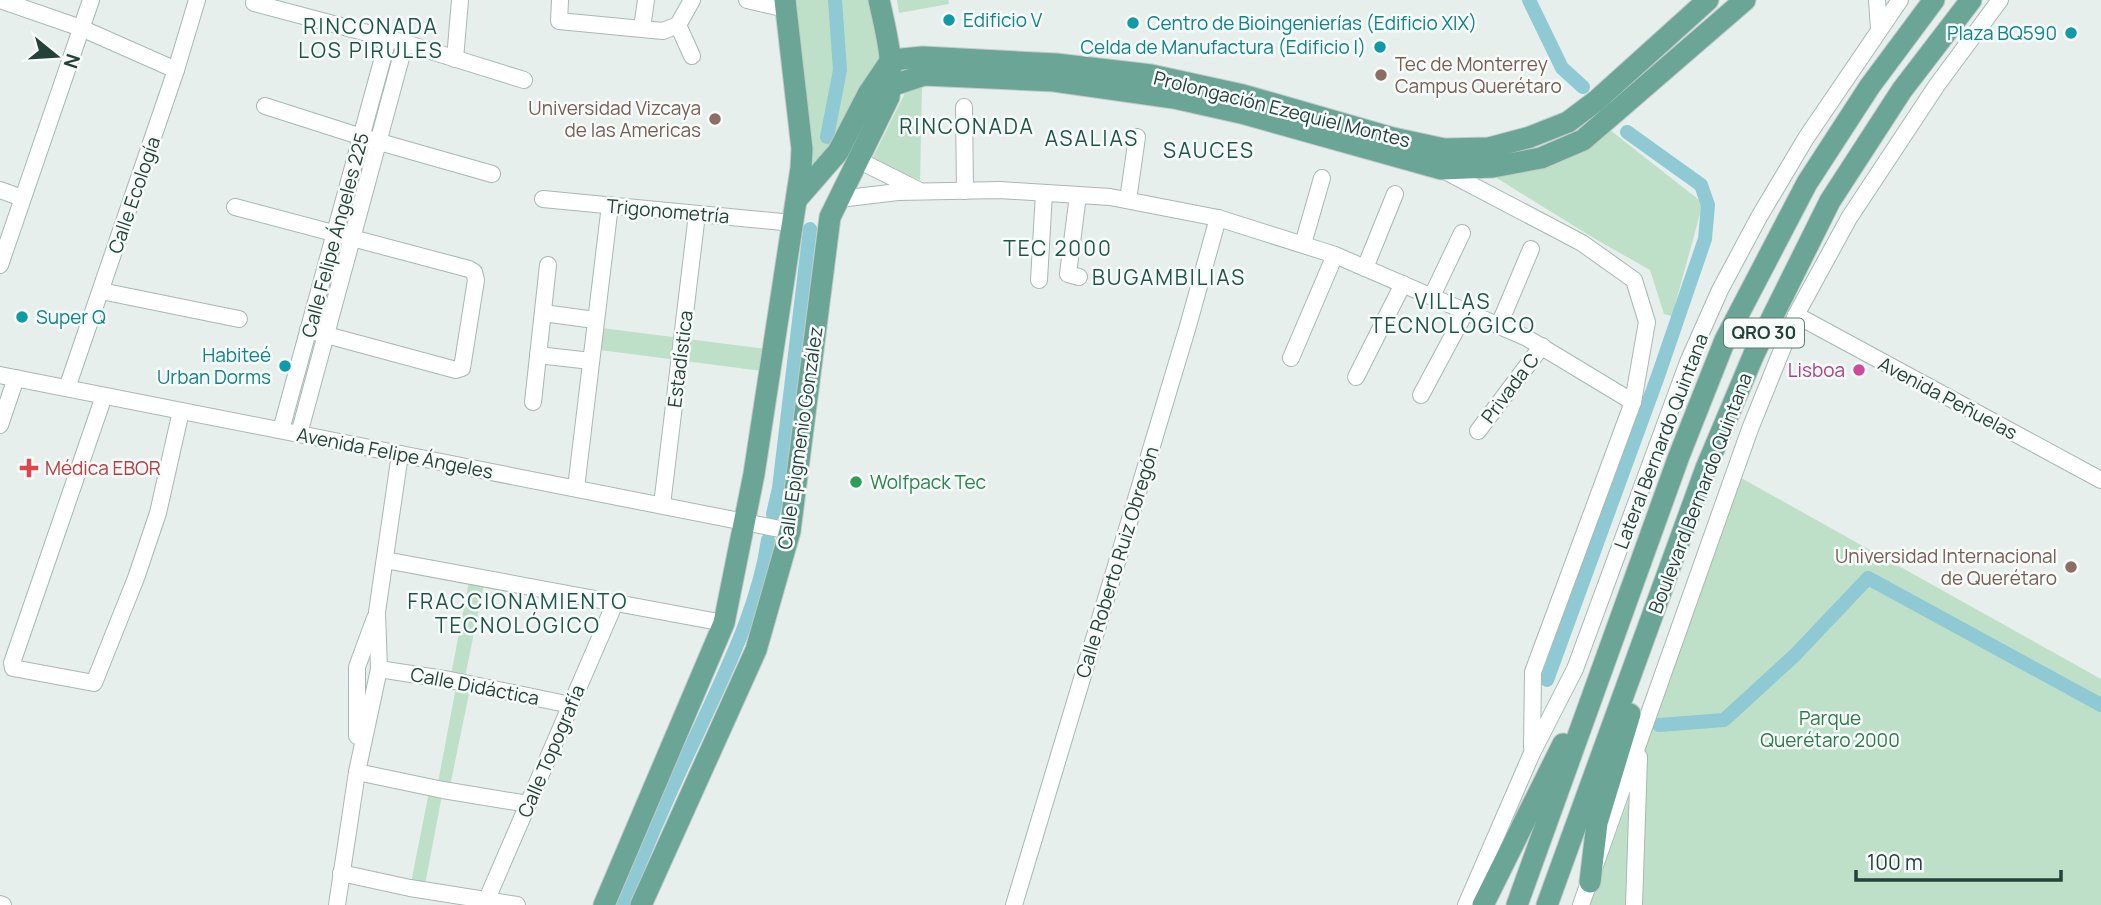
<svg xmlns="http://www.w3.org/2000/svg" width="2101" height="905" font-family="Manrope,sans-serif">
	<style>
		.green { fill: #bfe0c8 }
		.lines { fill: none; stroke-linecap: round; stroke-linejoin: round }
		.canal { stroke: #8ec9d4; stroke-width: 14 }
		.minor-casing { stroke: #a8b8b2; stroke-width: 18 }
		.major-casing { stroke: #c2cac8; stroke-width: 23 }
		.minor { stroke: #fff; stroke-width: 16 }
		.major { stroke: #6aa596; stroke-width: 21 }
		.culture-dot { fill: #0f9aa8; stroke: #f7fbf9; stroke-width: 2.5 }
		.education-dot { fill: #8d6e63; stroke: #f7fbf9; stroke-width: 2.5 }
		.hotel-dot { fill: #d1479c; stroke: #f7fbf9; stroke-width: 2.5 }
		.health-dot { fill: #e0444e; stroke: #f7fbf9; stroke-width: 2.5 }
		.leisure-dot { fill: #2e9e5b; stroke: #f7fbf9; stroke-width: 2.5 }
		.labels { text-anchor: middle; stroke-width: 5; stroke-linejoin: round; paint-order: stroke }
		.shield { fill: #f7fbf9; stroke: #637a73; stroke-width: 2 }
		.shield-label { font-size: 18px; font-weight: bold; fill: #24423a }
		.culture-label { font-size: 19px; fill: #0d838f; stroke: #f7fbf9; text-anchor: start }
		.education-label { font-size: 19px; fill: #785e54; stroke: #f7fbf9; text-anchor: end }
		.street-label { font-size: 19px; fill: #24423a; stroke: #f7fbf9 }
		.hotel-label { font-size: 19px; fill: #b23c85; stroke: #f7fbf9; text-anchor: end }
		.health-label { font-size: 19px; fill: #be3a42; stroke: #f7fbf9; text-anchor: start }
		.leisure-label { font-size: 19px; fill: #27864d; stroke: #f7fbf9; text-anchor: start }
		.park-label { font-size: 19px; fill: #2d7a4b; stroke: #f7fbf9 }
		.neighbourhood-label { font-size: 21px; letter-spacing: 2px; fill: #1f5548; stroke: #f7fbf9 }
	</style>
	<rect width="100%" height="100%" fill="#e6efeb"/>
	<g class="green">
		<polygon points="791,0 872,0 882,60 834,143 807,176"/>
		<polygon points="897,0 948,0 949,4 899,13"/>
		<polygon points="922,87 920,180 871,161 906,91"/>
		<polygon points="1610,130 1703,203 1672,316 1664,314 1650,270 1597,240 1495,177"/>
		<polygon points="594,327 773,350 770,372 592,349"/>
		<polygon points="1734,474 2101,679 2101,905 1590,905 1638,774 1640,740"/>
		<polygon points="470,576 485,578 464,682 471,684 449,791 443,790 424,890 410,888 430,787 437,788 457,682 450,680"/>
	</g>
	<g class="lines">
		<g class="canal">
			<polyline points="1529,0 1562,68 1583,87"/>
			<polyline points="827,137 840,70 835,0"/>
			<polyline points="773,514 779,488 810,229"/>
			<polyline points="1547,680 1658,376 1705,239 1708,205 1701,185 1627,132"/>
			<polyline points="1659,725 1724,720 1795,655 1868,578 2101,705"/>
			<path d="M623,905C646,846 671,789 698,732C726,670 758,608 768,540"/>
		</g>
		<defs>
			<g id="minor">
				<polyline points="0,0 81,28 176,70"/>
				<polyline points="560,0 559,21 663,31 678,25 692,0"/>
				<polyline points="747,0 786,9"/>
				<polyline points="1877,0 1879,29"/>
				<polyline points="254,3 405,43 524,80"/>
				<polyline points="678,25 692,56"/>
				<polyline points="642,28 646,0"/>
				<polyline points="455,59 460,0"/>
				<polyline points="265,106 362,137 492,174"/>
				<polyline points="964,107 965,191"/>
				<polyline points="858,160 918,190"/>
				<polyline points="1443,170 1582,243 1634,280 1647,322 1633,402 1533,672 1532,747"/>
				<polyline points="0,190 22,198"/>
				<polyline points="1078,195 1068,274 1079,277"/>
				<polyline points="543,199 793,223"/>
				<polyline points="839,199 898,192 1000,190 1110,197 1218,218 1335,255 1527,338 1633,402"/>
				<polyline points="1128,200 1137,137"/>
				<polyline points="235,207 469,269 474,272 476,280 462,368 456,370 308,330"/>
				<polyline points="1303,244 1322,178"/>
				<polyline points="0,265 91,0"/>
				<polyline points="1365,268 1395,194"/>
				<polyline points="1039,280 1044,193"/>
				<polyline points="101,291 239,319"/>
				<polyline points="1432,296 1462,233"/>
				<polyline points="543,313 595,320"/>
				<polyline points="1796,315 2101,480"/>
				<polyline points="1499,325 1531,249"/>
				<polyline points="538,355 591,361"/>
				<polyline points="1291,358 1335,255"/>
				<polyline points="0,375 790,531"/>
				<polyline points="1356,377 1403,284"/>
				<polyline points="67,388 176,70 197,0"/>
				<polyline points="1421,395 1466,311"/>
				<polyline points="104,396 12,663 13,668 94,683 136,578 158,513 181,411"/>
				<polyline points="533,402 548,265"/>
				<polyline points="0,425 16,378"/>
				<polyline points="281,430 388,39"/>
				<polyline points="1478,431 1542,346"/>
				<polyline points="299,434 405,43"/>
				<polyline points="576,488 610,205"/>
				<polyline points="662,505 697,214"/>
				<polyline points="385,560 724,623"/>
				<polyline points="379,669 450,680 571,705"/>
				<polyline points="357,736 357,667 375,618"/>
				<polyline points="357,772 443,790 528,804"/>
				<polyline points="341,873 410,888 517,905"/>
				<polyline points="487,899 615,603"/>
				<polyline points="0,904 3,905"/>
				<polyline points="337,905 357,772 379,669 377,612 400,454"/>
				<polyline points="1014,905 1188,326 1218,218"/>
				<polyline points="1466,905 1532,753 1575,669 1688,362 1720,290 1759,217 1806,138 1900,0"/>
				<polyline points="1581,905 1750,429 1796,315 1849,218 1937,85 2000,0"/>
				<polyline points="1634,905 1639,757"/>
			</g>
			<g id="major">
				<polyline points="891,86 924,75 1054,81 1174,98 1241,113 1441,169 1493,167 1541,158 1583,140 1745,0"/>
				<polyline points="797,199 838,152 868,94 891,60 923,57 1056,64 1151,75 1243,95 1393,138 1444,149 1489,148 1530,137 1568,122 1596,101 1708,0"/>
				<polyline points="1590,882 1597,823 1630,714"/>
				<polyline points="604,905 724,623 754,474 801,168 802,149 785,0"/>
				<path d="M641,905L756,650L790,531L830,217L889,97C895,65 886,32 879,0"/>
				<polyline points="1483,905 1563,744"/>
				<polyline points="1517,905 1679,456 1725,340 1807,183 1870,86 1934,0"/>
				<polyline points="1547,905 1706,468 1754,354 1830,201 1902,90 1971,0"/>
			</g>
		</defs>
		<use href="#minor" class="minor-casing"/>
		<use href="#major" class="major-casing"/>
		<use href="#minor" class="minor"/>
		<use href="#major" class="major"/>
	</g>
	<g class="culture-dot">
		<circle cx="949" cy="20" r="7"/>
		<circle cx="1133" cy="23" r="7"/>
		<circle cx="2071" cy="33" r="7"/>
		<circle cx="1380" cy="47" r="7"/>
		<circle cx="22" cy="317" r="7"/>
		<circle cx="285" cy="366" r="7"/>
	</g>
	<g class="education-dot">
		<circle cx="1381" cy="75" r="7"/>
		<circle cx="715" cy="119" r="7"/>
		<circle cx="2071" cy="567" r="7"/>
	</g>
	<circle class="hotel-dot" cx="1859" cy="370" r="7"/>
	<path class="health-dot" d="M25.5 457.5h7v7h7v7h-7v7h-7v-7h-7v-7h7z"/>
	<circle class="leisure-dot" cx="856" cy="482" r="7"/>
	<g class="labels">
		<rect class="shield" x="1724" y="318.5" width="80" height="29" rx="5"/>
		<g class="shield-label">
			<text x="1764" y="339">QRO 30</text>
		</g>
		<g class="culture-label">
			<text x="963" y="27">Edificio V</text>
			<text x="1147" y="30">Centro de Bioingenierías (Edificio XIX)</text>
			<text x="2057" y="40" text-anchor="end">Plaza BQ590</text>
			<text x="1366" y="54" text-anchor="end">Celda de Manufactura (Edificio I)</text>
			<text x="36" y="324">Super Q</text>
			<text x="271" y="362" text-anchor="end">Habiteé<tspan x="271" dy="22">Urban Dorms</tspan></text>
		</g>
		<g class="education-label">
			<text x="1395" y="71" text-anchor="start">Tec de Monterrey<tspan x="1395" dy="22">Campus Querétaro</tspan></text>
			<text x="701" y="115">Universidad Vizcaya<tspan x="701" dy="22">de las Americas</tspan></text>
			<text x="2057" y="563">Universidad Internacional<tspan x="2057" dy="22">de Querétaro</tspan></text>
		</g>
		<g class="street-label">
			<text transform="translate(1282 109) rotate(14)" y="7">Prolongación Ezequiel Montes</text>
			<text transform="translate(134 195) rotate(-71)" y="7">Calle Ecología</text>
			<text transform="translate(668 211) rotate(5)" y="7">Trigonometría</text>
			<text transform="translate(335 235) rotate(-75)" y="7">Calle Felipe Ángeles 225</text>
			<text transform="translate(680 359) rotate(-83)" y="7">Estadística</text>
			<text transform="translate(1510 388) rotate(-53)" y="7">Privada C</text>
			<text transform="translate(1948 398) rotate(28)" y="7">Avenida Peñuelas</text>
			<text transform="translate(800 438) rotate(-82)" y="7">Calle Epigmenio González</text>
			<text transform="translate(1661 441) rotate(-69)" y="7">Lateral Bernardo Quintana</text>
			<text transform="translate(395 453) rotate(11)" y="7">Avenida Felipe Ángeles</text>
			<text transform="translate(1700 493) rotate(-69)" y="7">Boulevard Bernardo Quintana</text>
			<text transform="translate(1117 562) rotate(-73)" y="7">Calle Roberto Ruiz Obregón</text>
			<text transform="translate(475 686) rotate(11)" y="7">Calle Didáctica</text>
			<text transform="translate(551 751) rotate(-67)" y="7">Calle Topografía</text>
		</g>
		<g class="hotel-label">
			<text x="1845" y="377">Lisboa</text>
		</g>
		<g class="health-label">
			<text x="45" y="475">Médica EBOR</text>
		</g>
		<g class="leisure-label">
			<text x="870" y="489">Wolfpack Tec</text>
		</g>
		<g class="park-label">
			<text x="1830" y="725">Parque<tspan x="1830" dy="22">Querétaro 2000</tspan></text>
		</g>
		<g class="neighbourhood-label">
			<text x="371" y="34">RINCONADA<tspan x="371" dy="24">LOS PIRULES</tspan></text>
			<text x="967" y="134">RINCONADA</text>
			<text x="1092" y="146">ASALIAS</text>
			<text x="1209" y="158">SAUCES</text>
			<text x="1058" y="256">TEC 2000</text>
			<text x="1169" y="285">BUGAMBILIAS</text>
			<text x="1453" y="309">VILLAS<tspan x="1453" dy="24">TECNOLÓGICO</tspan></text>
			<text x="518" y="609">FRACCIONAMIENTO<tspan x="518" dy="24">TECNOLÓGICO</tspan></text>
		</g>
	</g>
	<g transform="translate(56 56) rotate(108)" stroke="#f7fbf9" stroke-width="5" paint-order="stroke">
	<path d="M0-5L12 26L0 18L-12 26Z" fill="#24423a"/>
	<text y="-10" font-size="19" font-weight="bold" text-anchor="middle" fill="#24423a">N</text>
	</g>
	<path d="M1856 870v10h205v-10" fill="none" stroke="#24423a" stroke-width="3.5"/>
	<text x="1867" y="870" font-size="21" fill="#24423a" stroke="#f7fbf9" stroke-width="5" paint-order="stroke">100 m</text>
</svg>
